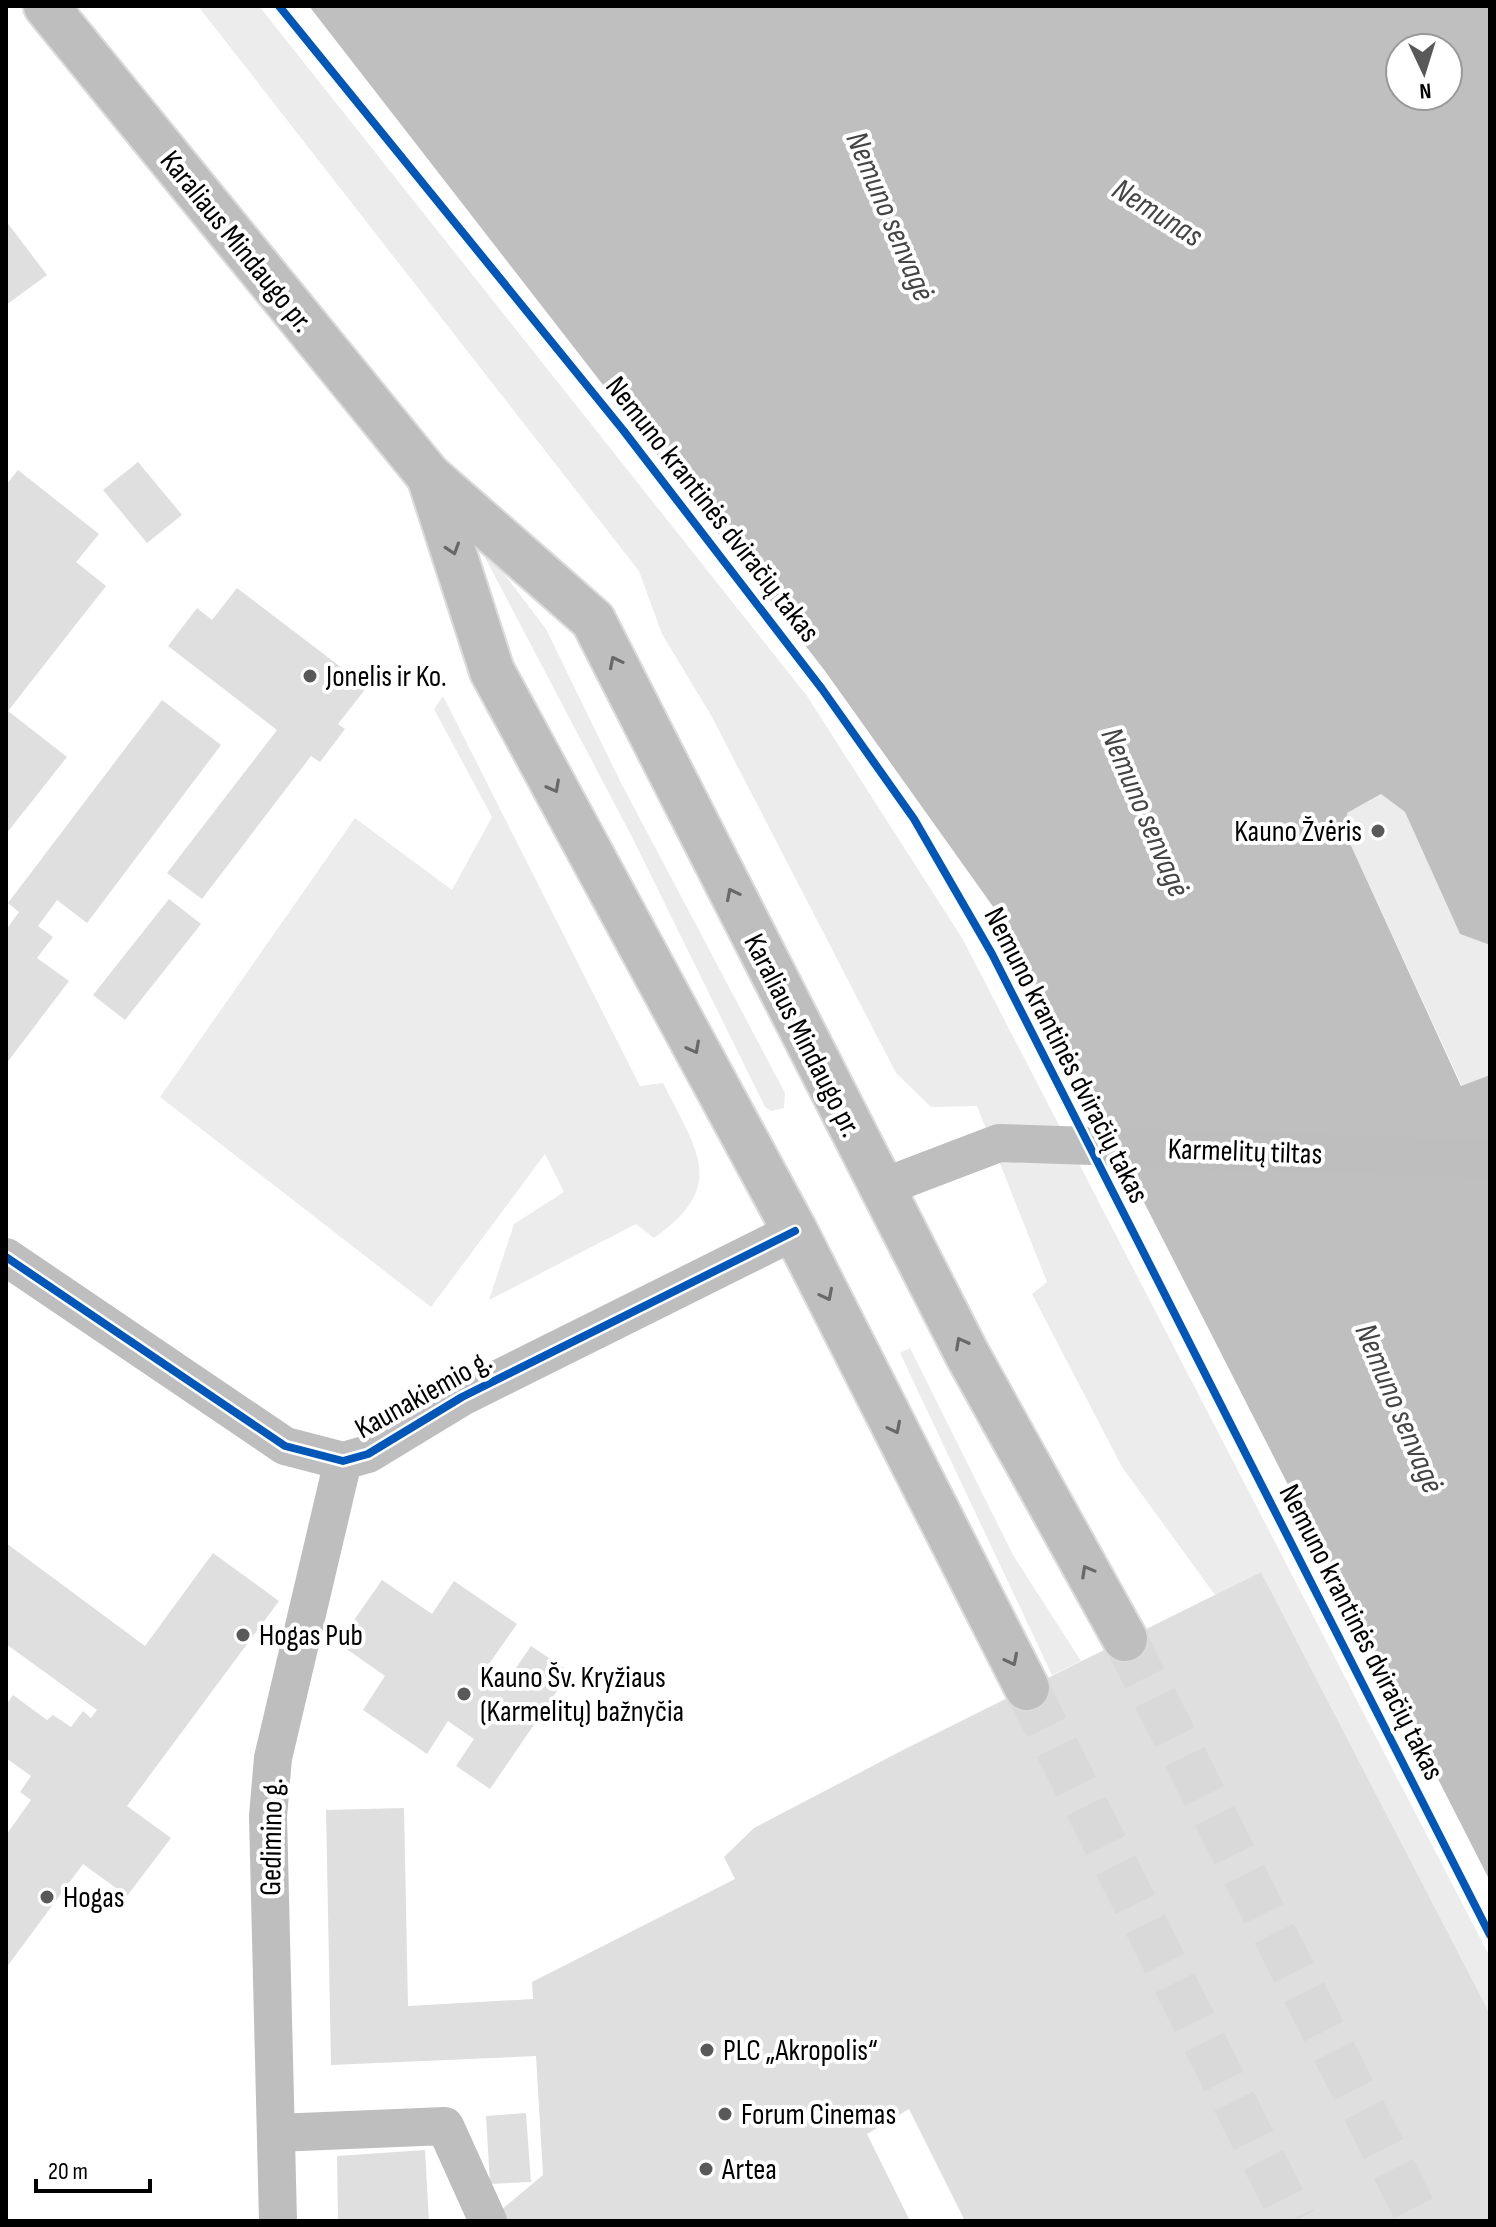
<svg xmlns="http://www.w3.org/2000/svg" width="1496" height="2227" font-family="'Sofia Sans Condensed',sans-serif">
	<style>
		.green { fill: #ececec }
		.water { fill: #bfbfbf; fill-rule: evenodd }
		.building { fill: #dfdfdf }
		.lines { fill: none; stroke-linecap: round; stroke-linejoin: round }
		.primary-tunnel { stroke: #d9d9d9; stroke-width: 44; stroke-dasharray: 44 22; stroke-linecap: butt }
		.primary-casing { stroke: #dbdbdb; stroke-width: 48 }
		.minor { stroke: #bebebe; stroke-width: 38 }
		.primary { stroke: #bebebe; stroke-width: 44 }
		.cycleway-casing { stroke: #fff; stroke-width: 13 }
		.cycleway { stroke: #0057b8; stroke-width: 8 }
		.oneway { stroke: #686868 }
		.poi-dot { fill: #595959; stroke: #fff; stroke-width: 3 }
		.labels { text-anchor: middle; stroke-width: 8; stroke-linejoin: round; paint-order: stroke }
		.street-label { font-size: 30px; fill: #000; stroke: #fff }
		.poi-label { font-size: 30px; fill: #000; stroke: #fff; text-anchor: start }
		.water-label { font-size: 32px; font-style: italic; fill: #444; stroke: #fff }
	</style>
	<rect width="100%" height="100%" fill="#fff"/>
	<g class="green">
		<polygon points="198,6 259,6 807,696 962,938 1490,1957 1490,2014 1261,1572 1215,1595 1122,1467 1032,1294 1047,1282 977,1106 931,1107 896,1073 712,717 662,634 639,571"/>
		<polygon points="470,529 546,629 620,781 785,1093 784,1108 771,1111 765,1107 632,837"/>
		<path d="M443,696L640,1086L663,1083C696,1150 729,1185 654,1238L636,1224L489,1300L514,1224L564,1192L545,1154L431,1307L160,1097L355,818L452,890L492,817L434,709Z"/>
		<polygon points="1381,794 1405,812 1460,934 1490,945 1490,1075 1462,1086 1348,839 1347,813"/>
		<polygon points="910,1348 1013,1555 1081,1661 1052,1675 900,1353"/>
	</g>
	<path class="water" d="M309,6H1490V945L1460,934L1405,812L1381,794L1347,813L1348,839L1461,1086L1490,1075V1881L994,908L825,671ZM1400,48H1448V96H1400Z"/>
	<g class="building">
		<polygon points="6,221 47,275 6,305"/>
		<polygon points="138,462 182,515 147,543 103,490"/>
		<polygon points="18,470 99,534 76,562 106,586 8,711 67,757 6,834 6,485"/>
		<polygon points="237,588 367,687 338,724 345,729 320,762 311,756 202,899 167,873 277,730 168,646 197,608 212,620"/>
		<polygon points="162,700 221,745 87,923 57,900 38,926 53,937 37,958 69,981 6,1064 6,930 19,912 8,903"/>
		<polygon points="169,899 201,924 125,1020 93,995"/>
		<polygon points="6,1543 145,1646 213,1553 279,1601 127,1806 171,1838 127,1896 83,1864 6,1968 6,1835 31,1800 20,1792 31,1776 6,1758 6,1705 13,1695 47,1720 53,1715 71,1727 83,1711 91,1718 97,1710 6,1644"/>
		<polygon points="1261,1572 1490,2014 1490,2221 965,2221 909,2109 867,2134 910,2221 488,2221 543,2175 536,2056 331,2065 326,1810 404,1808 408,2006 533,1999 532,1982 735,1879 724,1857 754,1828 903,1750"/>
		<polygon points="382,1580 432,1614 454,1581 517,1624 489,1664 509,1678 531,1646 570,1672 490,1789 456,1766 474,1739 448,1721 427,1754 363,1710 385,1676 338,1643"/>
		<polygon points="526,2113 531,2182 490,2184 486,2116"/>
		<polygon points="425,2150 429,2221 338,2221 337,2156"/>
	</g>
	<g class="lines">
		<g class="primary-tunnel">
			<polyline points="1125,1639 1420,2221"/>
			<polyline points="1027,1688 1294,2221"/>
		</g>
		<defs>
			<g id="primary">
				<polyline points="46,6 428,475 593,620 967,1354 1125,1639"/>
				<polyline points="429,476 492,671 795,1231 1027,1688"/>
			</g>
		</defs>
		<use href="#primary" class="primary-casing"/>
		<g class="minor">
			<polyline points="881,1188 999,1143 1490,1159"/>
			<polyline points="6,1257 285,1446 343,1461 368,1454 462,1397 795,1231"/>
			<polyline points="276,2133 445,2126 488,2221"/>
			<polyline points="278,2221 268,1816 273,1758 343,1461"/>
		</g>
		<use href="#primary" class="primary"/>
		<defs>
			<g id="cycleway">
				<polyline points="279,6 623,430 822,689 914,819 992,954 1490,1935"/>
				<polyline points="6,1257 285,1446 343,1461 368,1454 462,1397 795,1231"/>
			</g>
		</defs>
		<use href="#cycleway" class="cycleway-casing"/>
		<use href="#cycleway" class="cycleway"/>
	</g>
	<defs><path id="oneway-chevron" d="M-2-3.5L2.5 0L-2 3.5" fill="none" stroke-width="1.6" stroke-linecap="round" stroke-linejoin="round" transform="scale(2)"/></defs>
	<g class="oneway">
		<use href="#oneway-chevron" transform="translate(453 549) rotate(72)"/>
		<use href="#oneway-chevron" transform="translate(615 662) rotate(-117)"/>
		<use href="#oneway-chevron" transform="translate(554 787) rotate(62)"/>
		<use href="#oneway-chevron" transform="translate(732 894) rotate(-117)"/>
		<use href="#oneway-chevron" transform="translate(694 1048) rotate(62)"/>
		<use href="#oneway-chevron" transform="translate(827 1295) rotate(63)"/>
		<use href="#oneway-chevron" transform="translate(961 1343) rotate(-118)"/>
		<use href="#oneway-chevron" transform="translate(895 1428) rotate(63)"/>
		<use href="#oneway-chevron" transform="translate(1087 1571) rotate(-119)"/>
		<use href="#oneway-chevron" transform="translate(1012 1660) rotate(63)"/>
	</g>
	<g class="poi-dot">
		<circle cx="310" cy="676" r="8"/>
		<circle cx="1378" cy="831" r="8"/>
		<circle cx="243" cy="1635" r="8"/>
		<circle cx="464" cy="1694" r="8"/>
		<circle cx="47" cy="1897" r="8"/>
		<circle cx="707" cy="2050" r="8"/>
		<circle cx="725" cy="2114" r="8"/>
		<circle cx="706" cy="2169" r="8"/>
	</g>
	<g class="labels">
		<g class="street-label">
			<text transform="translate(237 241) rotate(51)" y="10">Karaliaus Mindaugo pr.</text>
			<text transform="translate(713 509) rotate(52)" y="10">Nemuno krantinės dviračių takas</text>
			<text transform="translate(803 1035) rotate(63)" y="10">Karaliaus Mindaugo pr.</text>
			<text transform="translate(1067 1055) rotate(63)" y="10">Nemuno krantinės dviračių takas</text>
			<text transform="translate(1245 1151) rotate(2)" y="10">Karmelitų tiltas</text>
			<text transform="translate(423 1394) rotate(-29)" y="10">Kaunakiemio g.</text>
			<text transform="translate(1362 1632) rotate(63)" y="10">Nemuno krantinės dviračių takas</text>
			<text transform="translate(271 1837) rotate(-89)" y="10">Gedimino g.</text>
		</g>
		<g class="poi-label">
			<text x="326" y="686">Jonelis ir Ko.</text>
			<text x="1362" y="841" text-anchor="end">Kauno Žvėris</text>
			<text x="259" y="1645">Hogas Pub</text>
			<text x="480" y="1687">Kauno Šv. Kryžiaus<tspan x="480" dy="34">(Karmelitų) bažnyčia</tspan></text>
			<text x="63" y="1907">Hogas</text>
			<text x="723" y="2060">PLC „Akropolis“</text>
			<text x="741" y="2124">Forum Cinemas</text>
			<text x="722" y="2179">Artea</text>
		</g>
		<g class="water-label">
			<text transform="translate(1158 212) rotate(32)" y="11">Nemunas</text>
			<text transform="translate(891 216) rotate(67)" y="11">Nemuno senvagė</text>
			<text transform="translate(1146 812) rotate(67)" y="11">Nemuno senvagė</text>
			<text transform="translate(1400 1408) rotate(67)" y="11">Nemuno senvagė</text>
		</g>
	</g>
	<rect width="1496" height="2227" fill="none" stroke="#000000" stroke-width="16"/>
	<g transform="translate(1424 72) rotate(176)"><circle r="38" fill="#ffffff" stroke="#999999" stroke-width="2"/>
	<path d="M0-6L14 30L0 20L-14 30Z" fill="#595959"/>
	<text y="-12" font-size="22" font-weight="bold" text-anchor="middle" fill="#000000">N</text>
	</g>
	<path d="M36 2179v12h114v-12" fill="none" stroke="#000000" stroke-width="4"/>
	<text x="48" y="2179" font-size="24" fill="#000000" stroke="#ffffff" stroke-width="6" paint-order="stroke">20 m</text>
</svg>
